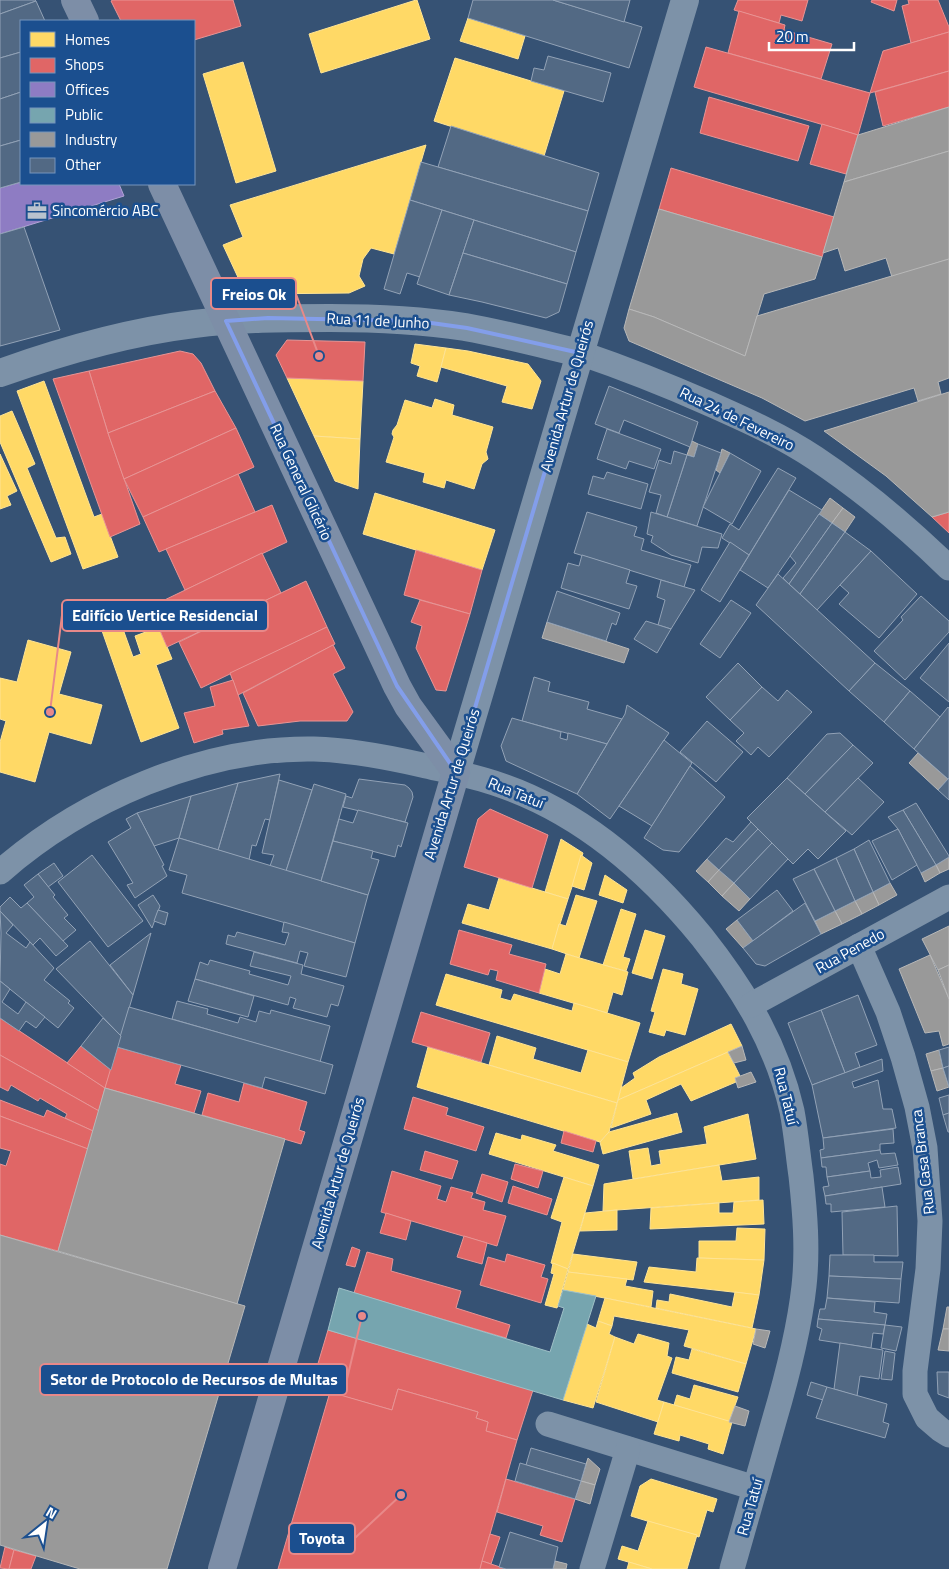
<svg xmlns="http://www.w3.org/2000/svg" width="949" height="1569" font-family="'Titillium Web',sans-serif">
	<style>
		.homes { fill: #ffd966; stroke: #ffe494 }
		.shops { fill: #e06666; stroke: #e99494 }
		.offices { fill: #8e7cc3; stroke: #b0a3d5 }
		.public { fill: #76a5af; stroke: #9fc0c7 }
		.industry { fill: #999; stroke: #b8b8b8 }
		.building { fill: #526984; stroke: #92a2b6 }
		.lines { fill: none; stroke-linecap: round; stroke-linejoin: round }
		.minor { stroke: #7d92a8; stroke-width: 25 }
		.tertiary { stroke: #7d92a8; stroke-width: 28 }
		.primary { stroke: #7d8ea7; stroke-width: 28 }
		.marked { fill: none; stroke: #839eea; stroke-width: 4; stroke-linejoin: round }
		.labels { text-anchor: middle; stroke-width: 5; stroke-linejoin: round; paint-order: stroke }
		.poi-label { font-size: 15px; fill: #fff; stroke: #1b4f8f; text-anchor: start }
		.street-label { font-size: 15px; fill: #fff; stroke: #1b4f8f }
		.leader { fill: none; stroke: #e88989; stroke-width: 2 }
		.callout-dot { fill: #e88989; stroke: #1b4f8f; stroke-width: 2 }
		.callout { fill: #1b4f8f; stroke: #e88989; stroke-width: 2 }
		.callout-label { font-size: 16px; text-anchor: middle; font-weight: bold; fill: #fff }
	</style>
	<rect width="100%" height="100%" fill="#365274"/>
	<g class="homes">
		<polygon points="416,0 417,0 430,39 321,73 309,34"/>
		<polygon points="468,18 525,36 518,59 460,41"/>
		<polygon points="455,58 564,91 544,156 434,121"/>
		<polygon points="243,62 276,171 236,183 203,74"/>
		<polygon points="426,145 394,254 371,248 363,259 359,276 365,286 349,293 255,294 248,292 242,286 223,245 243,237 230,205"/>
		<polygon points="415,344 446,348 437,382 417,376 420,366 411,363"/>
		<polygon points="446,348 468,351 528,364 541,381 532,409 502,402 507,386 441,367"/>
		<polygon points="287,378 363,381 360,439 314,436"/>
		<polygon points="44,381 94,517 102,514 118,557 83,569 17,391"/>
		<polygon points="435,399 454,405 452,415 493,427 486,452 488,459 482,464 474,489 446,480 444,488 423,482 425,473 386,462 394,437 392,434 393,430 397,425 405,400 432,408"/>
		<polygon points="12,411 35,464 27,468 56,538 65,537 71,554 51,562 0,442 0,416"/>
		<polygon points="314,436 360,439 358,489 335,481"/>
		<polygon points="0,454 17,491 7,496 11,505 0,509"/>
		<polygon points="375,493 495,530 482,570 363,534"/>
		<polygon points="119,618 133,657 141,654 135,636 159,627 172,659 156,665 179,728 141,742 100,625"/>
		<polygon points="28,640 71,652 59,694 102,705 91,744 49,732 35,782 0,772 0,742 6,721 0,719 0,678 17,682"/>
		<polygon points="561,839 583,853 568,899 545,892"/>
		<polygon points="581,855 592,863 584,890 572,886"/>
		<polygon points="605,875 627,890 623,903 599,895"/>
		<polygon points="499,878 568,899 552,949 462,923 468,904 489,910"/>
		<polygon points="576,895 597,901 579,958 552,949 559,924 566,926"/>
		<polygon points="621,909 636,914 623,957 630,959 626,971 603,965"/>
		<polygon points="645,930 665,936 652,979 632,973"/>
		<polygon points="566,954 628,972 622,995 613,992 607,1013 539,993 545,969 560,974"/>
		<polygon points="663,969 683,974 681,984 698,989 685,1035 666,1030 664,1036 649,1032 655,1012 651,1011"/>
		<polygon points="446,974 502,990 500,998 511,1001 514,994 572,1011 574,1003 640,1023 628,1062 436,1005"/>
		<polygon points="731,1024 742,1046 618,1100 621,1088 635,1078 633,1073 659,1057"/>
		<polygon points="497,1036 536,1048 533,1059 581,1073 588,1050 628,1062 617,1103 489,1065"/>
		<polygon points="428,1047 617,1103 609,1132 600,1142 417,1087"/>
		<polygon points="728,1052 740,1076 735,1078 736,1082 691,1101 681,1084 646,1100 651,1114 611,1128 618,1100"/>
		<polygon points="677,1113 682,1132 603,1154 600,1142 609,1132"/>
		<polygon points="748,1114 756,1159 633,1179 629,1151 648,1148 651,1166 661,1164 659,1151 707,1144 704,1127"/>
		<polygon points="496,1133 521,1140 522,1135 556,1145 553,1151 599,1165 593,1186 489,1154"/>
		<polygon points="719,1165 722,1181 759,1177 759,1200 603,1211 604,1184"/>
		<polygon points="564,1177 593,1186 568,1269 551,1263 562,1222 551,1218"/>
		<polygon points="763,1200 764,1224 650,1229 651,1208 719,1203 719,1213 733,1213 734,1202"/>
		<polygon points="617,1210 617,1230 580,1231 585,1213"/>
		<polygon points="737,1228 765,1229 764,1260 699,1258 699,1241 736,1241"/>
		<polygon points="573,1254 637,1262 633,1280 568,1272"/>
		<polygon points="697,1258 764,1260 759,1295 644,1282 649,1267 696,1272"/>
		<polygon points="553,1263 568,1269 557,1308 545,1305 554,1274 551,1273"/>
		<polygon points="568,1272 627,1279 625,1286 653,1291 651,1307 563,1290"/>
		<polygon points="735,1292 759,1295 752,1328 656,1308 657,1300 669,1302 670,1294 732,1307"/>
		<polygon points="605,1298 756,1329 746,1364 684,1346 689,1330 614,1316 612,1326 598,1321"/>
		<polygon points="598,1321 612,1326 609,1334 615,1337 593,1408 563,1400 587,1324 596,1328"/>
		<polygon points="638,1334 669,1343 667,1356 672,1358 657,1400 664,1402 658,1422 596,1402 615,1337 634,1344"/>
		<polygon points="692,1349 746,1364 738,1392 672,1373 676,1357 689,1360"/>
		<polygon points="694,1385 738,1397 729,1422 674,1405 677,1395 690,1399"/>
		<polygon points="664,1402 732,1422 723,1454 708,1449 709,1444 680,1435 679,1441 654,1434"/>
		<polygon points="651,1479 717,1499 713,1512 707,1510 699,1537 631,1516 640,1486"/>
		<polygon points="648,1521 697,1535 687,1569 652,1569 618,1559 622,1546 638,1551"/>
		<polygon points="629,1562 652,1569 627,1569"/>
	</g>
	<g class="shops">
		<polygon points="113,0 233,0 241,26 194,40 194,21 121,21 111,1"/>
		<polygon points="738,0 808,0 802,21 781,15 779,23 734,10"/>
		<polygon points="872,0 897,0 894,11 871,2"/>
		<polygon points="908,0 938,0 949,27 949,32 911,43 902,6 909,4"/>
		<polygon points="739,11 785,25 784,30 832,44 821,79 728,53"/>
		<polygon points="949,32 949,71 870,93 883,51"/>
		<polygon points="706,47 870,93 858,135 694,87"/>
		<polygon points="949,71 949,107 883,126 875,92"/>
		<polygon points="709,97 809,126 798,161 700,133"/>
		<polygon points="822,124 858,135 846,174 810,164"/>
		<polygon points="671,168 834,217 822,257 659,209"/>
		<polygon points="287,340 365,342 363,381 287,378 276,355"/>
		<polygon points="180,351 193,354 201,363 215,391 108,433 89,371"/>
		<polygon points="89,371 108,433 140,524 110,537 53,379"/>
		<polygon points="215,391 236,428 124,479 108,433"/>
		<polygon points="236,428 254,467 143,517 124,479"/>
		<polygon points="238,474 255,512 159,552 143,517"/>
		<polygon points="272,505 287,542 185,590 166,549"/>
		<polygon points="949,512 949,533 932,517"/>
		<polygon points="416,550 482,570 470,614 404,595"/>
		<polygon points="262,553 281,593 167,647 150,607"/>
		<polygon points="306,581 327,627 201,688 179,642"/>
		<polygon points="420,600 470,614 446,691 436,690 416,648 422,626 411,622"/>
		<polygon points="327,627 335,644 238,695 230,673"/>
		<polygon points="333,645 345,668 333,674 353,712 347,721 300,721 258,726 243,693"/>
		<polygon points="233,680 249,726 222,730 223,734 194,743 184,713 215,706 210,687"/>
		<polygon points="490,809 548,835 532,888 464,867 478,819"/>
		<polygon points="459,930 512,945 509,954 546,964 539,993 496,980 498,971 490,969 488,975 450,964"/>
		<polygon points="421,1012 490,1033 481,1062 412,1042"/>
		<polygon points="0,1018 105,1088 99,1111 0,1055"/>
		<polygon points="81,1046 111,1070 105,1088 67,1063"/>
		<polygon points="117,1047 181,1065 175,1084 201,1091 194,1113 105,1088"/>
		<polygon points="0,1055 99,1111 93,1131 65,1118 67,1114 40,1098 38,1101 11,1085 8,1091 0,1087"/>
		<polygon points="244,1083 307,1102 299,1130 305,1132 301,1144 202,1115 208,1093 239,1102"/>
		<polygon points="413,1097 448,1108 446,1115 484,1127 476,1151 404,1129"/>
		<polygon points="0,1100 44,1117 47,1110 93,1131 88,1149 0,1116"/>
		<polygon points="0,1116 88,1149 58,1251 0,1235 0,1164 6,1166 11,1151 0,1148"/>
		<polygon points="564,1131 596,1141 593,1152 561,1143"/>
		<polygon points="425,1151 458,1161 452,1179 420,1170"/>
		<polygon points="515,1164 543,1171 538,1188 511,1179"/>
		<polygon points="392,1171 441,1186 437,1199 446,1202 451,1187 473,1193 471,1198 485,1202 483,1210 506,1216 497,1246 381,1212"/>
		<polygon points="482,1174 508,1182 502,1202 476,1193"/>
		<polygon points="513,1186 552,1199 547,1215 508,1203"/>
		<polygon points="386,1213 411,1221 406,1240 380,1233"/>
		<polygon points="464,1236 487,1243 482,1264 457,1257"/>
		<polygon points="352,1247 360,1250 355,1267 346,1265"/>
		<polygon points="367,1252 393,1259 391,1271 461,1291 456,1308 510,1325 506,1338 354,1293"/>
		<polygon points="507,1254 545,1265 541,1277 548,1279 541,1303 480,1285 488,1257 505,1262"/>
		<polygon points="328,1330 533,1390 517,1440 486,1431 488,1422 476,1418 478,1412 398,1389 392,1410 311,1387"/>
		<polygon points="398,1389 478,1412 476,1418 488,1422 486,1431 517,1440 480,1569 278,1569 330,1392 392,1410"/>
		<polygon points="506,1479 575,1499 562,1542 540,1535 543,1526 497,1512"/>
		<polygon points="490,1534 500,1537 491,1564 482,1561"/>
		<polygon points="5,1547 14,1550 9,1569 0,1568"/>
		<polygon points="14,1550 36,1556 31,1569 9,1569"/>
		<polygon points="482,1561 506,1569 480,1569"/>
	</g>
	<polygon class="offices" points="21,182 21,184 119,184 124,196 0,234 0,188"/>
	<polygon class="public" points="339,1288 550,1352 564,1308 558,1306 563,1290 596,1296 563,1400 328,1330"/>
	<g class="industry">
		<polygon points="949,107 949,151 844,182 858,135"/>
		<polygon points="949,151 949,259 892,277 886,258 845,271 838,248 823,253 844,182"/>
		<polygon points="659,209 822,257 815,279 764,294 745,356 654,317 629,309"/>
		<polygon points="949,259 949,378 938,382 941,394 918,401 914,388 805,421 762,398 629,341 624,328 629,309 654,317 745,356 757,316"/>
		<polygon points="949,392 949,512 932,517 886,476 824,431"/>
		<polygon points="692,441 698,444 694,457 687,455"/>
		<polygon points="722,449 730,453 720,473 716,470"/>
		<polygon points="830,498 843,508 832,523 819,514"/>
		<polygon points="843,508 855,517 845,532 832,523"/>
		<polygon points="547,622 629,649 624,663 542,638"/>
		<polygon points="918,753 948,779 938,790 909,763"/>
		<polygon points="949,857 949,869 940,873 936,865"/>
		<polygon points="707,859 719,870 708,882 696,871"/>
		<polygon points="936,865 940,873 925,882 921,873"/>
		<polygon points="719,870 734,883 722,896 708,882"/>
		<polygon points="734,883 750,899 739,911 722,896"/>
		<polygon points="890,883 897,895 879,905 873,892"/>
		<polygon points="873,892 879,905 862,914 855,901"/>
		<polygon points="855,901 862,914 842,924 835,911"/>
		<polygon points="835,911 842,924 821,934 815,921"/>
		<polygon points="737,920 753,941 743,948 726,929"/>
		<polygon points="949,926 949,965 938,970 922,939"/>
		<polygon points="930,955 949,999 949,1044 943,1046 939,1031 925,1033 899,969"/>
		<polygon points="949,965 949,999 938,970"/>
		<polygon points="742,1046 746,1060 734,1063 728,1052"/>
		<polygon points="939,1050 943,1068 931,1071 926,1054"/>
		<polygon points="943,1068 949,1087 937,1091 931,1071"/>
		<polygon points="751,1072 756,1082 738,1088 735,1078"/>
		<polygon points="105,1088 285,1139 237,1304 58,1251"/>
		<polygon points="0,1235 245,1306 167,1569 80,1569 0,1545"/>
		<polygon points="947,1307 949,1307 949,1329 943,1329"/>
		<polygon points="756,1329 770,1331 765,1348 753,1344"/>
		<polygon points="943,1329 949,1329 949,1351 938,1350"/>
		<polygon points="735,1406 749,1411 745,1426 729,1422"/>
		<polygon points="588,1458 600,1469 595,1485 581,1481"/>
		<polygon points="581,1481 595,1485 590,1504 575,1499"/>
		<polygon points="555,1561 567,1564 566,1569 553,1569"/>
	</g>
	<g class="building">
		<polygon points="0,0 35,0 36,1 0,14"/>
		<polygon points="473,0 553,0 642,27 629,68 468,18"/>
		<polygon points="553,0 630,0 624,22"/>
		<polygon points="36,1 45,21 21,21 21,52 0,58 0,14"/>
		<polygon points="21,52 21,92 0,99 0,58"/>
		<polygon points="548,56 611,73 603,102 531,81 534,68 544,70"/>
		<polygon points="21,92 21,140 0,146 0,99"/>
		<polygon points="451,126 599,173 588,211 438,167"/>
		<polygon points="21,140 21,182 0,188 0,146"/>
		<polygon points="421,162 588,211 576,252 410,200"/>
		<polygon points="410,200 442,210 420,277 407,273 400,294 384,289"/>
		<polygon points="442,210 474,220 449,295 417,284"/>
		<polygon points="474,220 576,252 567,284 463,253"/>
		<polygon points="24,227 60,330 0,346 0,234"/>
		<polygon points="463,253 567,284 559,312 546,318 482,302 449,295"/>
		<polygon points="609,386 698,422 690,447 624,420 619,433 595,424"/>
		<polygon points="607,429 661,449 654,469 629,461 626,469 597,459"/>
		<polygon points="698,444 721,453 697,526 667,517 687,455 694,457"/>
		<polygon points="674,451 687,455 667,517 656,513 661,495 649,492 659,460 671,464"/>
		<polygon points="730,453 761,471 732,524 703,507"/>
		<polygon points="778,468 796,478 749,555 722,538 730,524 739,530"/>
		<polygon points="607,472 648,484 641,509 588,494 593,476 604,479"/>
		<polygon points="789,490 822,510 768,588 740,570"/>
		<polygon points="587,512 637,527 634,536 644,539 641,550 691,565 684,587 574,553"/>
		<polygon points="651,512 722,534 718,548 702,547 698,563 671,555 651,542 653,536 647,534"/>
		<polygon points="819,514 832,523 789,584 783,578 796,563 790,556"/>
		<polygon points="832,523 845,532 800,594 789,584"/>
		<polygon points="845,532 871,551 817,610 800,594"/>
		<polygon points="730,542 749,555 720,602 701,590"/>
		<polygon points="871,551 917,594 879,638 839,604 849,593 840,585"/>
		<polygon points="582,555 630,570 626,583 637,586 629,609 561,588 568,563 579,566"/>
		<polygon points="778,574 875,663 849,691 756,605"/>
		<polygon points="661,580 695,590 671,629 658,625 665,600 657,597"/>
		<polygon points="557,591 620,613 616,625 612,623 606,641 547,622"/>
		<polygon points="921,596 949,621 949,632 905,680 874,651 903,620 901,617"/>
		<polygon points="731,600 751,613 720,658 700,644"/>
		<polygon points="646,621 671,629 657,653 634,639"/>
		<polygon points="949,643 949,702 920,678"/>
		<polygon points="738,663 762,687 730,720 706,697"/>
		<polygon points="875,663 910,691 884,722 849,691"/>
		<polygon points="534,677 550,682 548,691 589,702 587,709 622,719 607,744 522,721"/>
		<polygon points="762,687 778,701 787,690 812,712 769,757 758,747 751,755 736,741 744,733 730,720"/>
		<polygon points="910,691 940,717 914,749 884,722"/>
		<polygon points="627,705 669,733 610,819 577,794 625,714"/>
		<polygon points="948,707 949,708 949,778 948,779 914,749"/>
		<polygon points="512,718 561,732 560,738 567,740 568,733 607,744 577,794 506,761 501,746"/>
		<polygon points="707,721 743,752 716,782 680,752"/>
		<polygon points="840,733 853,745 805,794 787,778 827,734"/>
		<polygon points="664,740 692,763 652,826 619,806"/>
		<polygon points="853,745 873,763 825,812 805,794"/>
		<polygon points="690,766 725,797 679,852 663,850 644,838"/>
		<polygon points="280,774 270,820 265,819 256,846 252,845 249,860 218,850 238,783"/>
		<polygon points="787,778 846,831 818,859 808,849 793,864 747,818"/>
		<polygon points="858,778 884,802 852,835 825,812"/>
		<polygon points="949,778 949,800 938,790"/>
		<polygon points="359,779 405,785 409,788 412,792 413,797 405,822 343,807 346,796 352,798"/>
		<polygon points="279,780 312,790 286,871 270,866 274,855 262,853"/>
		<polygon points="238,783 218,850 179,838 191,796"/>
		<polygon points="314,784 346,794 321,881 286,871"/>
		<polygon points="191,796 179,838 154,846 137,813"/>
		<polygon points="916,803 949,856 949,857 936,865 903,810"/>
		<polygon points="358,810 408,823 401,847 398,845 395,857 333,841 339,819 353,823"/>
		<polygon points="903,810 936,865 921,873 898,829 888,817"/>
		<polygon points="137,813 164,865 162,866 167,876 135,898 127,885 133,883 108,842 131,828 126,819"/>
		<polygon points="751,822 758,829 719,870 707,859 726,838 733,842"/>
		<polygon points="758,829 772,843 734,883 719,870"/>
		<polygon points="898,829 917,865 892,880 872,841"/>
		<polygon points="179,838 368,895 355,943 182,893 187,875 169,870"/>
		<polygon points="869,840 890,883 873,892 854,849"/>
		<polygon points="333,841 373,851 371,858 379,860 368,895 321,881"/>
		<polygon points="772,843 788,859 750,899 734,883"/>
		<polygon points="854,849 873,892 855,901 836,858"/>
		<polygon points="92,855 143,921 108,947 58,882"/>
		<polygon points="836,858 855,901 835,911 814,869"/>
		<polygon points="54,863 63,876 48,887 38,874"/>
		<polygon points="814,869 835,911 815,921 793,879"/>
		<polygon points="38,874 55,895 53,897 68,915 64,918 76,930 63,941 27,903 34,897 24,885"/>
		<polygon points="777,890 793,911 753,941 737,920"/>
		<polygon points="153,895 160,906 152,928 138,905"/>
		<polygon points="10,897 21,908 27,903 68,946 56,956 40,938 33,945 0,911 0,907"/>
		<polygon points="805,903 821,934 765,966 756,964 743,948"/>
		<polygon points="158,910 168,913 165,925 154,921"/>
		<polygon points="0,911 13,925 6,933 26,948 30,942 54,968 44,980 70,1001 68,1003 74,1008 58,1028 0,981 1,933"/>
		<polygon points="284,922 355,943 346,977 304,966 308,953 300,951 297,963 226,944 228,935 235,937 237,932 285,945 289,933 282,932"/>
		<polygon points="151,933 133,995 110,965"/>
		<polygon points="90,941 133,995 121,1036 56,969"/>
		<polygon points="254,952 303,965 301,974 344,986 338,1006 331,1004 327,1017 293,1008 296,999 290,997 288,1005 195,979 200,962 208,965 210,960 250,971 249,974 288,985 291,976 250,966"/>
		<polygon points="195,979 254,996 248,1017 188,1001"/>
		<polygon points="0,981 10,989 2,1002 18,1014 26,1002 45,1017 36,1028 26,1021 19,1031 0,1018"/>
		<polygon points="858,995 877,1045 855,1053 860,1067 845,1073 821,1010"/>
		<polygon points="177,1001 208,1009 207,1014 238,1023 240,1017 256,1022 259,1011 270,1014 271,1010 330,1026 320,1062 172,1019"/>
		<polygon points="129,1007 333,1065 325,1094 265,1077 262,1088 117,1047"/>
		<polygon points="821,1010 845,1073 812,1085 788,1023"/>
		<polygon points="103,1018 121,1036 111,1070 81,1046"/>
		<polygon points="949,1047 949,1066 943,1068 939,1050"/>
		<polygon points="882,1059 883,1071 852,1082 854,1088 878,1080 883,1109 892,1109 896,1128 823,1138 812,1085"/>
		<polygon points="949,1066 949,1087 943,1068"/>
		<polygon points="949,1095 949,1113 943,1115 939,1098"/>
		<polygon points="949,1113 949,1132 948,1132 943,1115"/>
		<polygon points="893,1129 894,1143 880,1144 880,1150 821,1158 820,1150 824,1149 823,1138"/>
		<polygon points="880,1150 881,1154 895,1153 898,1165 879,1168 877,1160 868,1163 870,1171 827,1177 826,1167 822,1167 821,1158"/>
		<polygon points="898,1167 901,1184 825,1196 823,1187 829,1186 827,1177 870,1171 871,1178 881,1177 880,1170"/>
		<polygon points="882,1187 885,1207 831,1212 831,1204 826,1204 825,1196"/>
		<polygon points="897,1206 898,1256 843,1255 842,1212"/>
		<polygon points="830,1255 874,1255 874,1262 903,1262 901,1279 829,1276"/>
		<polygon points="829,1276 901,1279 899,1303 827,1298"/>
		<polygon points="827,1298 875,1302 874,1312 887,1314 885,1325 818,1319 820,1309 825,1309"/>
		<polygon points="818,1319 885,1325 883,1334 873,1333 871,1348 819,1340 822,1329 817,1327"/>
		<polygon points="885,1325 902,1327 896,1351 881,1348"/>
		<polygon points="840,1343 883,1350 879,1379 860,1376 857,1396 834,1389"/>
		<polygon points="885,1351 895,1353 892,1380 881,1379"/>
		<polygon points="937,1372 949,1372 949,1398 938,1394"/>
		<polygon points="811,1382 827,1387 823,1400 807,1395"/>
		<polygon points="827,1387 887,1404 883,1422 889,1424 885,1438 816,1418"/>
		<polygon points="531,1448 586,1464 581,1481 526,1465"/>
		<polygon points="520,1463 581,1481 575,1499 515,1481"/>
		<polygon points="510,1532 558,1547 553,1569 506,1569 499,1567"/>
	</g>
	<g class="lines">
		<g class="minor">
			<path d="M580,353C624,368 667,385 710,404C746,420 782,436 815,458C863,490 907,527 949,568"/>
			<path d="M0,872C82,800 203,747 314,749C350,750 387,757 422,765C448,771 475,776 500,785C582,813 648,871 702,937C744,990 777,1045 792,1111C796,1132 798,1155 801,1176C805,1213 808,1249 804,1286C799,1332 787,1377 774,1421C760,1471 746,1520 732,1569"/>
			<polyline points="859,946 888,1012 903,1057 917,1107 925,1148 930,1221 928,1269 915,1371 915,1394 927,1418 941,1430 949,1435"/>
			<polyline points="751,1005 949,897"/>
			<polyline points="548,1424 755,1488"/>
			<polyline points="592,1569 628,1449"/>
		</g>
		<g class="tertiary">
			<path d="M0,373C62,351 128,332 194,324C239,318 284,318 330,318C375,318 420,320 465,327C504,334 542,344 580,353"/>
			<polyline points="456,772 685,0"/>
		</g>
		<g class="primary">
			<polyline points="75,0 85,21"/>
			<polyline points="162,184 397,686 408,706 456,772 222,1569"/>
		</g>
	</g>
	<path class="marked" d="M268,318L417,321L467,328L580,353L456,772L397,686L226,321Z"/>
	<defs>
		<symbol id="office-bare" viewBox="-9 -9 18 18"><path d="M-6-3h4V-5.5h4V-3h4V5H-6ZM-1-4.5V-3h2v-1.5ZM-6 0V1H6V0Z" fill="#b9c2ce" stroke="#1b4f8f" stroke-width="2.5" paint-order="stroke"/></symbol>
	</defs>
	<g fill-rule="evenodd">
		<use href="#office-bare" x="23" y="197" width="28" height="28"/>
	</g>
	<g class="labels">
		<g class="poi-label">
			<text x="52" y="216">Sincomércio ABC</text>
		</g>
		<g class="street-label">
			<text transform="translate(378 321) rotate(3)" y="5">Rua 11 de Junho</text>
			<text transform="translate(567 396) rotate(-74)" y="5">Avenida Artur de Queirós</text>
			<text transform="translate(737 419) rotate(26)" y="5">Rua 24 de Fevereiro</text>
			<text transform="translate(301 482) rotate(65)" y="5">Rua General Glicério</text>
			<text transform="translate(452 784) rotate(-73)" y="5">Avenida Artur de Queirós</text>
			<text transform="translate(516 793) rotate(22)" y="5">Rua Tatuí</text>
			<text transform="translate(850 951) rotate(-29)" y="5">Rua Penedo</text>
			<text transform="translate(786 1096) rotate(76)" y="5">Rua Tatuí</text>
			<text transform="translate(923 1162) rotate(-97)" y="5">Rua Casa Branca</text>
			<text transform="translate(338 1173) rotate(-74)" y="5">Avenida Artur de Queirós</text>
			<text transform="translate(750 1507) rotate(-74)" y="5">Rua Tatuí</text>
		</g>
	</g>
	<path class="leader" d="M319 356L296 294M50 712L62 615M362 1316L347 1379M401 1495L355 1538"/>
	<g class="callout-dot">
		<circle cx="319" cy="356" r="5"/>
		<circle cx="50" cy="712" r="5"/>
		<circle cx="362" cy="1316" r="5"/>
		<circle cx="401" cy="1495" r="5"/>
	</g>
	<g class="callout">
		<rect x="211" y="278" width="85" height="31" rx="5"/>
		<rect x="62" y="600" width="206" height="31" rx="5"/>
		<rect x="40" y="1364" width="307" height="31" rx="5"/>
		<rect x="289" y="1523" width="66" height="31" rx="5"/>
	</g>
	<g class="callout-label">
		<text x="254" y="300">Freios Ok</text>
		<text x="165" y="621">Edifício Vertice Residencial</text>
		<text x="194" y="1385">Setor de Protocolo de Recursos de Multas</text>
		<text x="322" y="1544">Toyota</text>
	</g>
	<rect x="20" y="20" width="175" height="165" fill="#1b4f8f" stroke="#7695bc"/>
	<rect x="30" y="32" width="25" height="15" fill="#ffd966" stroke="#7695bc"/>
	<text x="65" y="45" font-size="15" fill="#ffffff">Homes</text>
	<rect x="30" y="58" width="25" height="15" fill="#e06666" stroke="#7695bc"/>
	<text x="65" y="70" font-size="15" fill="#ffffff">Shops</text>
	<rect x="30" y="82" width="25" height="15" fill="#8e7cc3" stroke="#7695bc"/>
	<text x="65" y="95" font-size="15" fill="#ffffff">Offices</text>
	<rect x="30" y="108" width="25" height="15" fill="#76a5af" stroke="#7695bc"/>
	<text x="65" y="120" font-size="15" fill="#ffffff">Public</text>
	<rect x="30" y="132" width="25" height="15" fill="#999999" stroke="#7695bc"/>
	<text x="65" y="145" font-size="15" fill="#ffffff">Industry</text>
	<rect x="30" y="158" width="25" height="15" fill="#526984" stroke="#7695bc"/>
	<text x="65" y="170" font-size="15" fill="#ffffff">Other</text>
	<g transform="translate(45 1524) rotate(30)" stroke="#1b4f8f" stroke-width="4" paint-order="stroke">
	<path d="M0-4L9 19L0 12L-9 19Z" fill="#ffffff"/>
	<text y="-8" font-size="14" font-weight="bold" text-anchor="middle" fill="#ffffff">N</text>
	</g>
	<path d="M769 42v8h85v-8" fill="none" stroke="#ffffff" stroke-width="2.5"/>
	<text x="776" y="42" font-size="15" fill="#ffffff" stroke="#1b4f8f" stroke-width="4" paint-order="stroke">20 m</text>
</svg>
